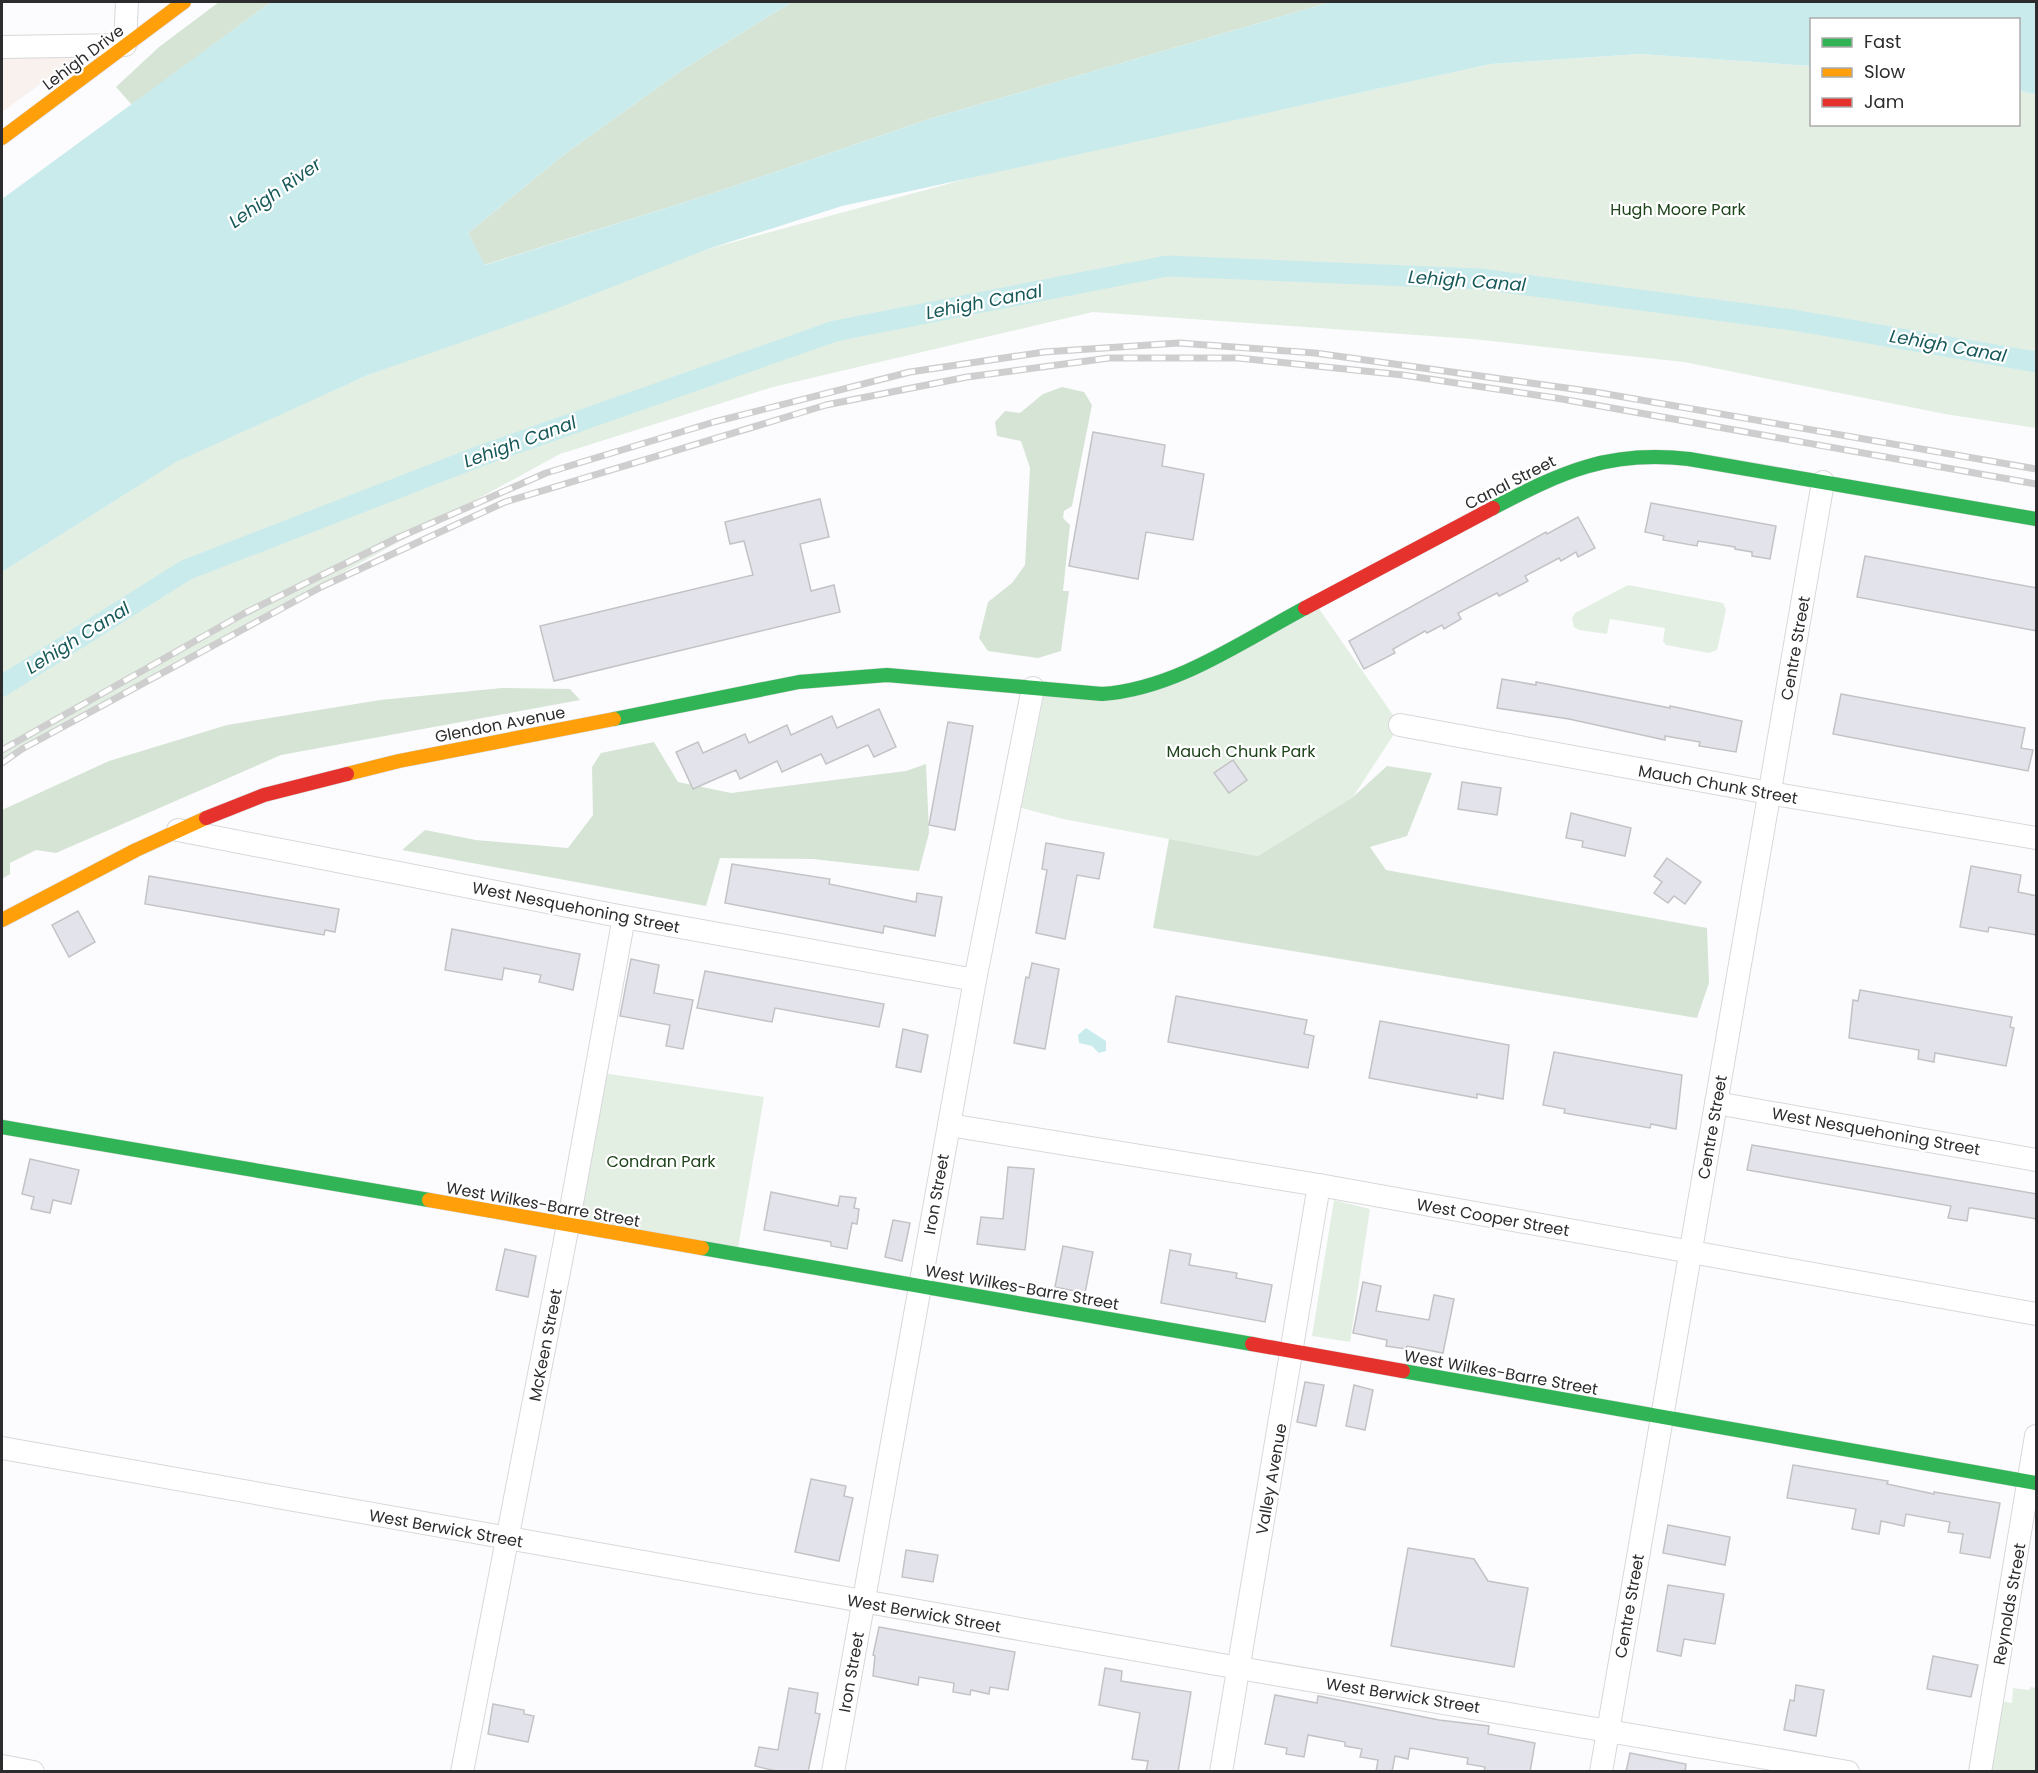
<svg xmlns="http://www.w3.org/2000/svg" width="2038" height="1773" font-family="Poppins,sans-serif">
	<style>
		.industrial { fill: #f8f1ed }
		.green { fill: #e4efe4 }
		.forest { fill: #d6e4d5 }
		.water { fill: #caebec }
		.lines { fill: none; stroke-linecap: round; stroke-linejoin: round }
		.canal { stroke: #caebec; stroke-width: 21 }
		.building { fill: #e3e3eb; stroke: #c3c3c5; stroke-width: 1.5 }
		.street-casing { stroke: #d8d8da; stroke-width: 24 }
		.fast-casing { stroke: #d8d8da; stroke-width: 15 }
		.slow-casing { stroke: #d8d8da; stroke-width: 15 }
		.jam-casing { stroke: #d8d8da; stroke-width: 15 }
		.street { stroke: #fff; stroke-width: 22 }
		.fast { stroke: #30b455; stroke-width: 14 }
		.slow { stroke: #ff9f0a; stroke-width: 14 }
		.jam { stroke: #e5322d; stroke-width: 14 }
		.rail-casing { stroke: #cececf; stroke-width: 7 }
		.rail { stroke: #fff; stroke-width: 4.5; stroke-dasharray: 14; stroke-linecap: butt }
		.labels { text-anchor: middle; stroke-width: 4.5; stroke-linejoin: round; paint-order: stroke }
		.street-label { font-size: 16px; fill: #2c2c2f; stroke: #fff }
		.park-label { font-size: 16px; fill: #1d431a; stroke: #fff }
		.water-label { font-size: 18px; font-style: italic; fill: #175959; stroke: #fff }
	</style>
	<rect width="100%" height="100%" fill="#fcfcfe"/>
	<polygon class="industrial" points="2,45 85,51 2,112"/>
	<g class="green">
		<polygon points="1640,54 1811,66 1812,124 2018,124 2019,91 2036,94 2036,428 1945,414 1684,362 1472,339 1093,312 773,387 560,454 155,675 2,763 2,572 183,457 368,375 708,249 988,173 1491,64"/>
		<polygon points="1628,585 1723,603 1726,610 1717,650 1709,653 1666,645 1663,641 1665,628 1610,619 1607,634 1579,630 1574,627 1572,618 1575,613"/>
		<polygon points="1315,603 1400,725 1353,797 1258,856 1063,819 1010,805 1033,688 1156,685"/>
		<polygon points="596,1072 764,1097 737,1254 568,1225"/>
		<polygon points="1334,1200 1370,1209 1350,1342 1312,1336"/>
		<polygon points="2031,1687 2036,1688 2036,1771 1980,1772 1992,1699 2012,1703 2013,1688 2029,1690"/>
	</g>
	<g class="forest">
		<polygon points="219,2 271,2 132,105 116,87 159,47"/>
		<polygon points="792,2 1331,2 929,119 711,194 484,265 468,233 566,153 685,68"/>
		<polygon points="1062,387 1084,392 1092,405 1072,506 1064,511 1063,518 1070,525 1063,591 1069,591 1061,651 1038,658 988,651 979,638 988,602 1012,583 1025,565 1030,468 1021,441 997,436 995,422 1005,411 1020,413 1043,394"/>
		<polygon points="502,688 570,689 580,700 281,755 56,853 36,850 10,863 10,874 2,879 2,810 109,761 227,725 380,700"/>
		<polygon points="654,742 678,782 731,793 906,771 926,764 929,833 919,871 813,859 720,858 706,906 402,850 425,830 476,840 568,848 593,815 592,767 601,753"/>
		<polygon points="1387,766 1432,773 1407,836 1370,847 1386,870 1707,928 1709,983 1697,1018 1153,928 1169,839 1258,856 1353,797"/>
	</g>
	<g class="water">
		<polygon points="271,2 792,2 685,68 566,153 468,233 485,265 711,194 929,119 1331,2 2036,2 2036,94 2019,91 2018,20 1812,20 1811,66 1640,54 1491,64 842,206 708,249 556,309 368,375 176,462 2,572 2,199"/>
		<polygon points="1086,1028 1106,1041 1106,1051 1099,1053 1092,1046 1079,1043 1078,1035"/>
	</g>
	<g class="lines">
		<polyline class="canal" points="2,686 186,570 480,456 835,331 1167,266 1480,279 1793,320 2036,362"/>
	</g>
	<g class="building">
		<polygon points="1093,432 1165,445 1162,466 1204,474 1193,540 1146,532 1138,579 1069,566"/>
		<polygon points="820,499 829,537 800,544 811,591 834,585 840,612 554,681 540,626 753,575 744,541 730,544 725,522"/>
		<polygon points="1651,503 1776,526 1770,559 1752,556 1752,552 1735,549 1735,547 1698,541 1697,546 1663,540 1664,536 1645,532"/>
		<polygon points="1578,517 1595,548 1578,557 1576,552 1561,561 1559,558 1525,576 1528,581 1499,596 1497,593 1458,613 1461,619 1444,629 1442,625 1427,633 1425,631 1393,649 1395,653 1364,669 1349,641 1546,532 1547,534"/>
		<polygon points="1865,556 2037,588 2037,631 1857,597"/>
		<polygon points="1502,679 1536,685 1536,682 1670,708 1670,706 1742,721 1736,752 1699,746 1700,742 1665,736 1665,740 1569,719 1497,708"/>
		<polygon points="1841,694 2025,728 2021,748 2033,750 2028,771 1833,734"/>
		<polygon points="879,709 896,747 874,757 868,745 826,764 821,754 782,772 777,761 740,779 736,770 693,789 676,752 698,742 703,753 745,734 749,743 787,725 791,735 832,716 837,728"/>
		<polygon points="948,722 973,726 955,830 929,825"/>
		<polygon points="1233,760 1247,780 1229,793 1214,773"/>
		<polygon points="1462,782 1501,788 1497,815 1458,809"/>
		<polygon points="1571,813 1631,828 1625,856 1582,847 1583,841 1566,838"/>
		<polygon points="1046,843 1104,853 1099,879 1077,875 1065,939 1036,933 1047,870 1042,869"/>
		<polygon points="1667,858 1701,882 1685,904 1674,896 1668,903 1654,893 1662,882 1654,876"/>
		<polygon points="732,864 830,879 829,884 916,902 917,893 942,897 935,936 884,926 883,933 725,903"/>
		<polygon points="1971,866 2021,875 2018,892 2037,896 2037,935 1989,927 1988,932 1960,927"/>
		<polygon points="149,876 339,909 335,932 325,930 324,935 145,904"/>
		<polygon points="78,911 95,942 69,957 52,925"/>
		<polygon points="452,929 580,954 573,990 539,982 541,975 504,968 502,980 445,970"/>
		<polygon points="631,959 659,965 654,993 693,1000 683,1049 666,1046 670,1025 620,1016"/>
		<polygon points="1032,963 1059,969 1045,1049 1014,1043 1026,977 1029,978"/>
		<polygon points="705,971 884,1004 879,1027 775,1008 772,1022 697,1008"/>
		<polygon points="1860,990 2012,1017 2010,1027 2014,1028 2006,1066 1935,1053 1934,1062 1918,1059 1919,1050 1849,1038 1853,1000 1858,1001"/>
		<polygon points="1176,996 1307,1020 1304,1034 1314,1036 1308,1068 1168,1042"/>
		<polygon points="1380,1021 1509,1045 1503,1099 1477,1094 1477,1098 1369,1078"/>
		<polygon points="903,1029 928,1035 921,1072 896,1067"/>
		<polygon points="1554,1052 1682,1075 1676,1129 1651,1124 1650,1128 1564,1113 1565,1109 1543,1105"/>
		<polygon points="1752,1145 2037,1194 2037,1219 1972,1208 1969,1208 1967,1221 1948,1218 1951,1206 1747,1170"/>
		<polygon points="30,1159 79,1170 71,1204 53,1200 50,1213 31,1209 34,1197 22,1194"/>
		<polygon points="1008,1167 1034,1169 1025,1250 977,1244 981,1217 1003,1219"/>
		<polygon points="771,1192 838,1206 840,1196 856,1198 854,1208 859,1209 857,1224 852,1223 847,1249 831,1246 831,1242 764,1230"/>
		<polygon points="893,1220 910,1223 902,1261 885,1257"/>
		<polygon points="1063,1246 1093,1252 1085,1293 1055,1287"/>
		<polygon points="505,1249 536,1256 528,1297 496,1290"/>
		<polygon points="1170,1250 1191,1254 1189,1265 1237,1273 1236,1278 1272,1285 1265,1322 1161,1303"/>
		<polygon points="1363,1282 1381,1286 1376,1311 1429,1320 1434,1295 1454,1299 1443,1353 1407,1346 1406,1349 1386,1346 1387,1340 1353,1333"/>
		<polygon points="1305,1382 1324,1385 1316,1426 1297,1422"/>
		<polygon points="1354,1385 1373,1390 1365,1430 1346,1426"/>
		<polygon points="1793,1465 1888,1481 1887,1484 1934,1494 1934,1492 2000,1503 1990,1558 1960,1553 1963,1534 1948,1532 1950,1522 1906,1514 1904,1526 1881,1521 1879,1534 1852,1529 1856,1509 1787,1498"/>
		<polygon points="811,1479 846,1486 844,1496 853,1498 839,1561 795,1552"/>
		<polygon points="1668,1525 1730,1537 1725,1565 1663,1553"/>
		<polygon points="1408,1548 1474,1559 1488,1581 1528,1588 1514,1667 1391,1646"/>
		<polygon points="906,1550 938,1555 933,1582 902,1577"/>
		<polygon points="1668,1585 1724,1594 1715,1644 1684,1639 1681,1656 1657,1651"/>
		<polygon points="879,1627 1015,1652 1008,1690 990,1687 989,1694 971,1690 970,1695 953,1692 954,1683 919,1677 918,1685 873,1676 875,1656 873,1655"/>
		<polygon points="1933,1656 1978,1665 1971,1697 1927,1689"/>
		<polygon points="1105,1668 1122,1671 1121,1681 1191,1692 1178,1772 1146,1772 1148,1761 1132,1759 1140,1713 1099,1705"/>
		<polygon points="1796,1685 1824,1690 1816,1736 1784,1730 1790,1700 1794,1701"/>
		<polygon points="789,1688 818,1693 815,1713 820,1714 808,1772 780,1772 755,1766 759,1747 778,1750"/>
		<polygon points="1275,1695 1317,1703 1318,1696 1439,1720 1489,1726 1488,1734 1535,1743 1530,1772 1484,1772 1485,1767 1467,1764 1468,1758 1410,1748 1408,1759 1395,1756 1392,1772 1376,1772 1378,1760 1360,1757 1362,1749 1345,1746 1345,1742 1308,1735 1304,1757 1286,1754 1287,1748 1265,1744"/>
		<polygon points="493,1704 524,1710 524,1714 534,1716 528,1742 488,1734"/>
		<polygon points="1630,1753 1686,1764 1685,1772 1626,1772"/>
	</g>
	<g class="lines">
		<defs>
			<g id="street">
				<polyline points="2,47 125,45 127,2"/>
				<polyline points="1400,725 1769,793 2036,838"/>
				<polyline points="178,830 624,917 975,980"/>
				<polyline points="1716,1103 2036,1160"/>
				<polyline points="949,1125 1319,1185 2036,1314"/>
				<polyline points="2,1448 1239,1668 1848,1772"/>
				<polyline points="2,1766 33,1772"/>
				<polyline points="462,1772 568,1225 624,917"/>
				<polyline points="833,1772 975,980 1033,688"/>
				<polyline points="1221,1772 1319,1185"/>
				<polyline points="1601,1772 1823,482"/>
				<polyline points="1980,1772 2036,1436"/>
			</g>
			<g id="fast">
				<path d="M1493,508C1562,472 1608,450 1689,459L2036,519"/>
				<path d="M614,719L799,682L887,675L1102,694C1175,689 1241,642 1305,608"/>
				<polyline points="2,1127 429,1200"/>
				<polyline points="702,1248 1252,1344"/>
				<polyline points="1403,1371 2036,1483"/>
			</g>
			<g id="slow">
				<polyline points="2,138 184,2"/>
				<polyline points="347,774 399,761 614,719"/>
				<polyline points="2,920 136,850 206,818"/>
				<polyline points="429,1200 702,1248"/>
			</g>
			<g id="jam">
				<polyline points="1305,608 1493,508"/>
				<polyline points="206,818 264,795 347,774"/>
				<polyline points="1252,1344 1403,1371"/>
			</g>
		</defs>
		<use href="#street" class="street-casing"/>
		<use href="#fast" class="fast-casing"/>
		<use href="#slow" class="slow-casing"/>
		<use href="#jam" class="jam-casing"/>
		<use href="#street" class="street"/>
		<use href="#fast" class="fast"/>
		<use href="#slow" class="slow"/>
		<use href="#jam" class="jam"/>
		<defs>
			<g id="rail">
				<polyline points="2,750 243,614 395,539 546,473 714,422 910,372 1044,352 1179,343 1315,353 1595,392 2036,469"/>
				<polyline points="2,763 22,749 321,587 505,502 826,405 967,377 1109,358 1238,358 1403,375 1556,398 2036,484"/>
			</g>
		</defs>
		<use href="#rail" class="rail-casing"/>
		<use href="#rail" class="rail"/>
	</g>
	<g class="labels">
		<g class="street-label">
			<text transform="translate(83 57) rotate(-37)" y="6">Lehigh Drive</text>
			<text transform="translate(1510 482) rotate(-27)" y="6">Canal Street</text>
			<text transform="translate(1795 648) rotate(-80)" y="6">Centre Street</text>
			<text transform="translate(500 724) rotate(-11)" y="6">Glendon Avenue</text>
			<text transform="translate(1718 784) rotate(10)" y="6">Mauch Chunk Street</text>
			<text transform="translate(576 907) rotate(11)" y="6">West Nesquehoning Street</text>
			<text transform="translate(1712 1127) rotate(-80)" y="6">Centre Street</text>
			<text transform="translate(1876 1131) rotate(10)" y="6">West Nesquehoning Street</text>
			<text transform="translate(936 1194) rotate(-80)" y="6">Iron Street</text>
			<text transform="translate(543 1204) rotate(10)" y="6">West Wilkes-Barre Street</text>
			<text transform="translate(1493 1217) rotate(10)" y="6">West Cooper Street</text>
			<text transform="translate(1022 1287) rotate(10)" y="6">West Wilkes-Barre Street</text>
			<text transform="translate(545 1345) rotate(-79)" y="6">McKeen Street</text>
			<text transform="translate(1501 1372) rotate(10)" y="6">West Wilkes-Barre Street</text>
			<text transform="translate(1271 1479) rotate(-80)" y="6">Valley Avenue</text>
			<text transform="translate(446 1528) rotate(10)" y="6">West Berwick Street</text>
			<text transform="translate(2009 1604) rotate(-80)" y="6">Reynolds Street</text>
			<text transform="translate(1629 1606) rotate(-80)" y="6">Centre Street</text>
			<text transform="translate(924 1613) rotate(10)" y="6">West Berwick Street</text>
			<text transform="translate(851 1672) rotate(-80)" y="6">Iron Street</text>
			<text transform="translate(1403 1695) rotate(9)" y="6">West Berwick Street</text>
		</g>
		<g class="park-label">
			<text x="1678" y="215">Hugh Moore Park</text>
			<text x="1241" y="757">Mauch Chunk Park</text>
			<text x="661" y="1167">Condran Park</text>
		</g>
		<g class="water-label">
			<text transform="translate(275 193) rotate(-35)" y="6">Lehigh River</text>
			<text transform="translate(1467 281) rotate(4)" y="6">Lehigh Canal</text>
			<text transform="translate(984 302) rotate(-11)" y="6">Lehigh Canal</text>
			<text transform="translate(1948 346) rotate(10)" y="6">Lehigh Canal</text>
			<text transform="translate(520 442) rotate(-20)" y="6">Lehigh Canal</text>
			<text transform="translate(78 638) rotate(-32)" y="6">Lehigh Canal</text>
		</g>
	</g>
	<rect width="2038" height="1773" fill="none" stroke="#2c2c2f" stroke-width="6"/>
	<rect x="1810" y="18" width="210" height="108" fill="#ffffff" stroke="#ababac" stroke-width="1.5"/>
	<rect x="1822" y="38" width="30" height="9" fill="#30b455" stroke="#ababac" stroke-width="1.5"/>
	<text x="1864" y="48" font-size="18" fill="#2c2c2f">Fast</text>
	<rect x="1822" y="68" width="30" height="9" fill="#ff9f0a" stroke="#ababac" stroke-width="1.5"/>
	<text x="1864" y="78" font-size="18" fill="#2c2c2f">Slow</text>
	<rect x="1822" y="98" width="30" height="9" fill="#e5322d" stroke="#ababac" stroke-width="1.5"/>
	<text x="1864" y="108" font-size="18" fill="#2c2c2f">Jam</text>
</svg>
